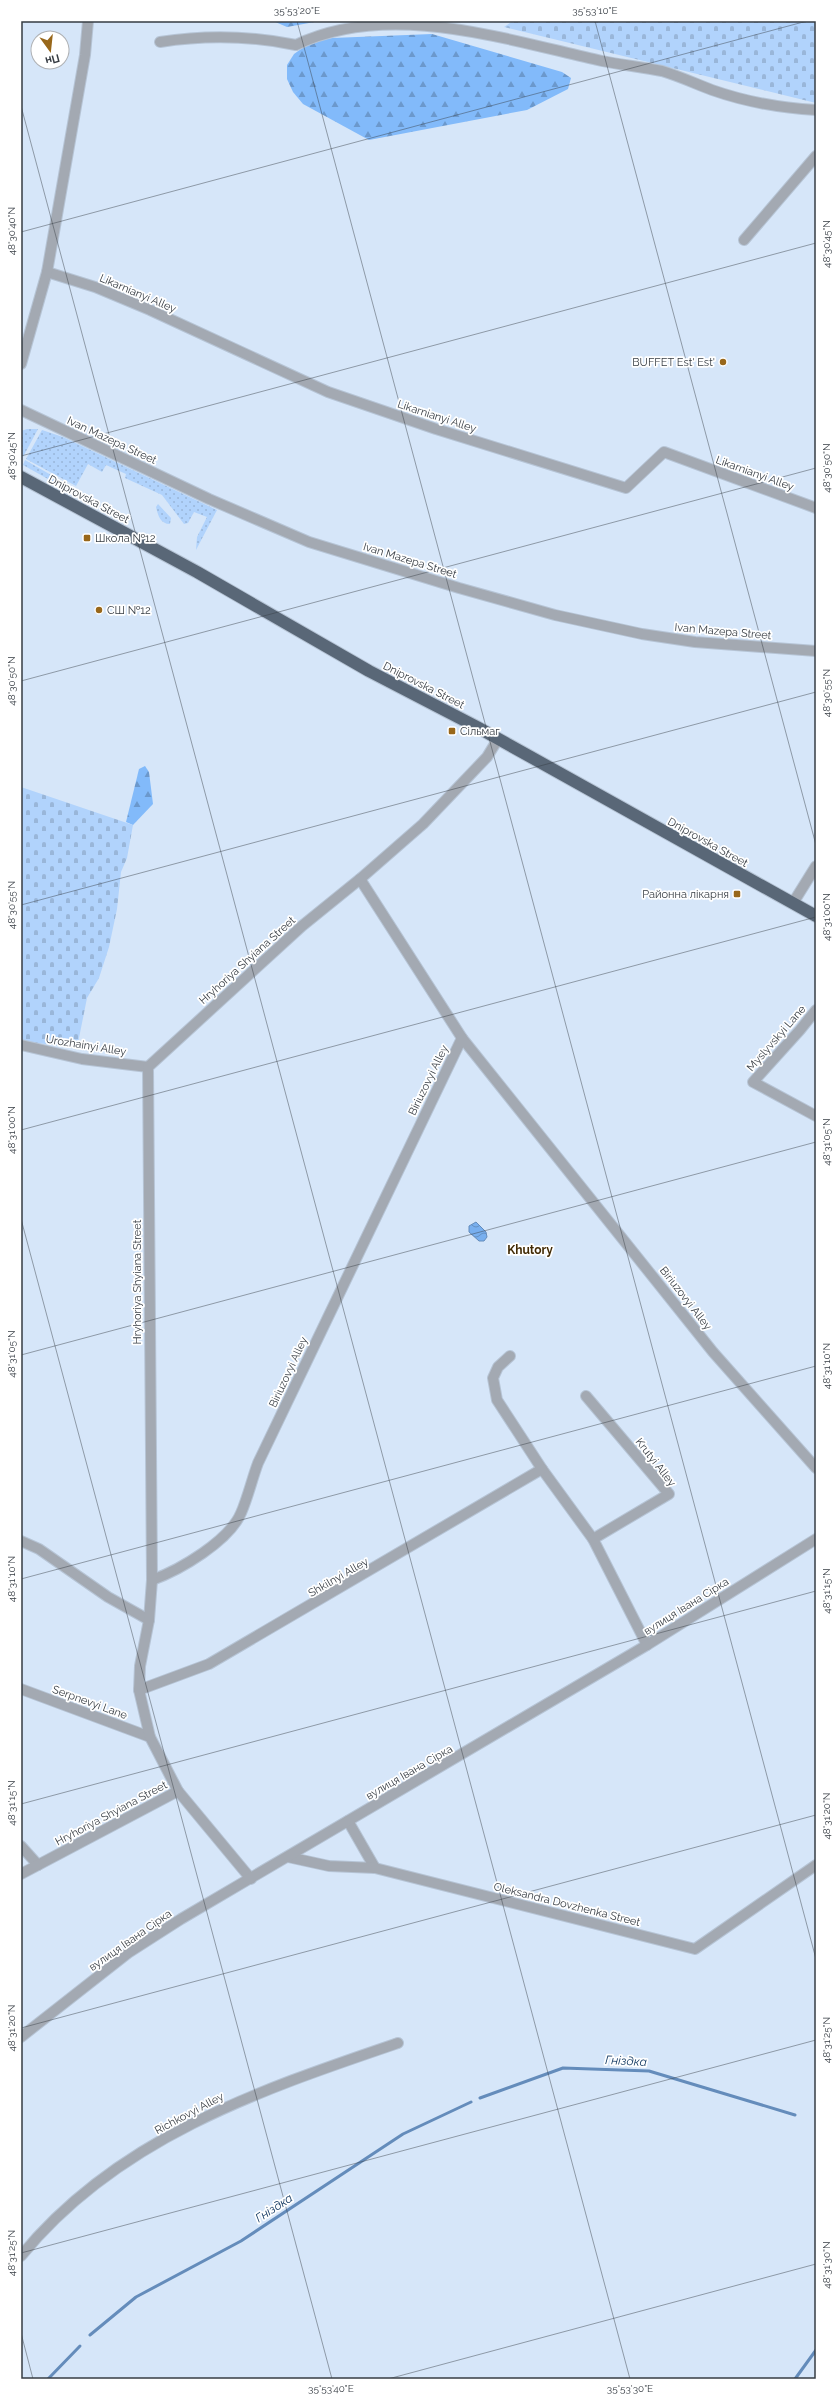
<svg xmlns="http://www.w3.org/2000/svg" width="837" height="2400" font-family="Raleway,sans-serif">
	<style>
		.grass { fill: url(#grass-dots) }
		.forest { fill: url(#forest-firs) }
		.cemetery { fill: url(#cemetery-stones) }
		.water { fill: url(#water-waves); stroke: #648cbb }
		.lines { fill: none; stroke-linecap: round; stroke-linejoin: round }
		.stream { stroke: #648cbb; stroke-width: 3 }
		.minor-casing { stroke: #b6c4d5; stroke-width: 12 }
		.highway-casing { stroke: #b6c4d5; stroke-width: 14 }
		.minor { stroke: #a3a9b2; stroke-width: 10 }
		.highway { stroke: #596777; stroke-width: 12 }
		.ticks { fill: none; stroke: #363c43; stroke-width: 1; stroke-opacity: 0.45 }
		.poi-dot { fill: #98671a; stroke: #fff; stroke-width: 1.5 }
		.labels { text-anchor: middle; stroke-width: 3.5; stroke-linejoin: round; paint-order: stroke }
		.street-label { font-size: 11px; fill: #363c43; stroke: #fff }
		.poi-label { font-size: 11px; fill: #363c43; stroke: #fff; text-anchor: start }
		.neighbourhood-label { font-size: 12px; font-weight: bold; fill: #422b06; stroke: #fff }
		.water-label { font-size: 12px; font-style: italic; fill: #133962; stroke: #fff }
		.neatline { fill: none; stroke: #363c43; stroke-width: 1.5 }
		.ticks-label { font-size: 10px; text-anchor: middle; fill: #363c43 }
	</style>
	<defs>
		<pattern id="grass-dots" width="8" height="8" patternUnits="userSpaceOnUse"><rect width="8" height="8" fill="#b1d3fc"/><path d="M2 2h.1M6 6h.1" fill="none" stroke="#99b6d9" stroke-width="1.8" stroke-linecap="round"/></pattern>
		<pattern id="forest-firs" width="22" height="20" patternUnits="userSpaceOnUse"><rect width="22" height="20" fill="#82bafa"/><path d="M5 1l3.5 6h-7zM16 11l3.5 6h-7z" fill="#6b98cc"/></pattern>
		<pattern id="cemetery-stones" width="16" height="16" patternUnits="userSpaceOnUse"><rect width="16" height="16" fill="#b1d3fc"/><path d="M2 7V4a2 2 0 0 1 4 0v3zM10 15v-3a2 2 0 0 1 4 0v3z" fill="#99b6d9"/></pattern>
		<pattern id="water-waves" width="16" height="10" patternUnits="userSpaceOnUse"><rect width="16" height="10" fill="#78afef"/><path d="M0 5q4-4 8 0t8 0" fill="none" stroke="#6390c3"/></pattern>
	</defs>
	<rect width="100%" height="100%" fill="#d6e6f9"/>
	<g class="grass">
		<polygon points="27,429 38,429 23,457 21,431"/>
		<polygon points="42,430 63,437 217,510 196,550 197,537 207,517 194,512 188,523 184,524 162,495 125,478 126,474 106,465 102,472 88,464 76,486 26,459"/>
		<polygon points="25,460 77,490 64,488 23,465"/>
		<path d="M158,504L171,518L170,524C160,524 158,515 156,507Z"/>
	</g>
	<g class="forest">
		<polygon points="273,21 320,21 287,27"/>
		<polygon points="432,34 562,72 571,78 568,89 527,110 369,140 303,104 293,92 287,79 287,65 294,54 311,42 332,38"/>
		<polygon points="145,766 149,772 153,804 133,825 126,822 139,769"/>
	</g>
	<g class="cemetery">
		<polygon points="513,21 816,21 816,103 504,27"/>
		<polygon points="21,787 133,825 127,858 121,872 117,909 109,947 99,978 87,998 77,1048 21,1041"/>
	</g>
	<polygon class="water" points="476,1222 486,1232 487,1237 484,1241 479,1241 469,1232 469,1226"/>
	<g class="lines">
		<g class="stream">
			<polyline points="480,2098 563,2068 649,2071 795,2115"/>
			<polyline points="90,2335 136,2297 241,2241 403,2134 471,2102"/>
			<polyline points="48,2379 80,2346"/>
			<polyline points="795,2379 816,2350"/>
		</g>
		<defs>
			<g id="minor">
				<path d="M160,42C205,35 252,36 296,45C389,0 507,40 602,61C622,65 642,67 662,71C679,76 696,84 712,90C746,102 781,108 816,110"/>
				<polyline points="744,240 816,156"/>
				<polyline points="47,272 95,287 150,310 328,392 436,429 626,488 664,452 816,508"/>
				<polyline points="21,364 47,272 85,55 88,21"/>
				<polyline points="21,410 209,499 309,542 459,588 555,615 642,634 695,642 816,651"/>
				<polyline points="360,879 462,1038"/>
				<polyline points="793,903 816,866"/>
				<polyline points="816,1010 800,1030 753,1082 816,1116"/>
				<polyline points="21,1045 82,1059 148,1067"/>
				<polyline points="510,1356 498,1367 493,1378 497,1400 542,1469 593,1539 647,1645"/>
				<polyline points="586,1396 669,1494 593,1539"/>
				<polyline points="21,1541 39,1549 108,1597 149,1620"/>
				<path d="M152,1580C180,1570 229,1541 241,1513C248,1497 252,1479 258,1463L462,1038L713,1352L816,1468"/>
				<polyline points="21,1689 150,1737"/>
				<polyline points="139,1690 209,1664 542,1469"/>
				<polyline points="178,1791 251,1879"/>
				<polyline points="348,1821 375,1868"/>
				<polyline points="21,1846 38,1865"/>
				<polyline points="288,1857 329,1866 375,1868 695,1949 816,1865"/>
				<polyline points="21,1874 178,1791 150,1737 139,1690 140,1666 149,1620 152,1580 148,1067 302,926 360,879 423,824 487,757 498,739"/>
				<polyline points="21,2037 128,1953 181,1919 647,1645 816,1539"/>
				<path d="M21,2256C117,2138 260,2090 398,2043"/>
			</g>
			<polyline id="highway" points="21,477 197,572 369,671 477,727 816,916"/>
		</defs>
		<use href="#minor" class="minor-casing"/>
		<use href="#highway" class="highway-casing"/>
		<use href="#minor" class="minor"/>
		<use href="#highway" class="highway"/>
	</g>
	<path class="ticks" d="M297,21L816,1959M595,21L816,845M21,106L630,2379M21,232L807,21M21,456L816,243M21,681L816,468M21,905L816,692M21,1130L816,917M21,1219L332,2379M21,1355L816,1142M21,1579L816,1366M21,1804L816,1591M21,2028L816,1815M21,2253L816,2040M21,2333L33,2379M388,2379L816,2264"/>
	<g class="poi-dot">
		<circle cx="723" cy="362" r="4"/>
		<rect x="83" y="534" width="8" height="8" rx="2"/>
		<circle cx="99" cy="610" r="4"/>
		<rect x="448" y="727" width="8" height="8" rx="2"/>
		<rect x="733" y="890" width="8" height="8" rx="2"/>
	</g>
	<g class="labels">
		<g class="street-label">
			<text transform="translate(138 293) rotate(23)" y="4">Likarnianyi Alley</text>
			<text transform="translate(437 416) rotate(18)" y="4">Likarnianyi Alley</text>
			<text transform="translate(112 440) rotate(25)" y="4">Ivan Mazepa Street</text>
			<text transform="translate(755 473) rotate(20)" y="4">Likarnianyi Alley</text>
			<text transform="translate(89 499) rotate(28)" y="4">Dniprovska Street</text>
			<text transform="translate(410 560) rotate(17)" y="4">Ivan Mazepa Street</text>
			<text transform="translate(723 631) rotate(5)" y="4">Ivan Mazepa Street</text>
			<text transform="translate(424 685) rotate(27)" y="4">Dniprovska Street</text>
			<text transform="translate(708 842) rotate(29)" y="4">Dniprovska Street</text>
			<text transform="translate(247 960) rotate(-42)" y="4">Hryhoriya Shyiana Street</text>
			<text transform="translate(776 1038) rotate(-49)" y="4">Myslyvskyi Lane</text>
			<text transform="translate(86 1045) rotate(9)" y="4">Urozhainyi Alley</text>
			<text transform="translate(428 1080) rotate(-64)" y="4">Biriuzovyi Alley</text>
			<text transform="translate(137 1282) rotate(-90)" y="4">Hryhoriya Shyiana Street</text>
			<text transform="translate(686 1298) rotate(52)" y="4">Biriuzovyi Alley</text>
			<text transform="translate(288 1372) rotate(-65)" y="4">Biriuzovyi Alley</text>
			<text transform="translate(656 1462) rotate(52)" y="4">Krutyi Alley</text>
			<text transform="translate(338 1577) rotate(-30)" y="4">Shkilnyi Alley</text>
			<text transform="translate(686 1606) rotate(-32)" y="4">вулиця Івана Сірка</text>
			<text transform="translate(90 1702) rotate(20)" y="4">Serpnevyi Lane</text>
			<text transform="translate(409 1772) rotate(-30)" y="4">вулиця Івана Сірка</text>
			<text transform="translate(111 1813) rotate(-28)" y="4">Hryhoriya Shyiana Street</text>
			<text transform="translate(567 1904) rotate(14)" y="4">Oleksandra Dovzhenka Street</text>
			<text transform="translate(130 1940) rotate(-35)" y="4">вулиця Івана Сірка</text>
			<text transform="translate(189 2113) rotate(-28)" y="4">Richkovyi Alley</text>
		</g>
		<g class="poi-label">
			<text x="715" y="366" text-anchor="end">BUFFET Est' Est'</text>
			<text x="95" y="542">Школа №12</text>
			<text x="107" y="614">СШ №12</text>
			<text x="460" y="735">Сільмаг</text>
			<text x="729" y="898" text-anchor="end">Районна лікарня</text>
		</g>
		<g class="neighbourhood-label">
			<text x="530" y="1254">Khutory</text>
		</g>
		<g class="water-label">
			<text transform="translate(626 2061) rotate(3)" y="4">Гніздка</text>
			<text transform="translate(274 2208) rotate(-33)" y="4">Гніздка</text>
		</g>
	</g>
	<rect width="837" height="2400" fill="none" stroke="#ffffff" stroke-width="44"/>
	<g transform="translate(50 50) rotate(165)"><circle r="19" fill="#ffffff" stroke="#afb1b4"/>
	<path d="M0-3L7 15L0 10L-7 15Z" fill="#98671a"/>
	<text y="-6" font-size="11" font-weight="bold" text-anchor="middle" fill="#363c43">Пн</text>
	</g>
	<rect x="22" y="22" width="793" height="2356" class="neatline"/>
	<g class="ticks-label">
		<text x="297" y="14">35°53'20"E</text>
		<text x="595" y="14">35°53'10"E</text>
		<text transform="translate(11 231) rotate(-90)" y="4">48°30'40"N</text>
		<text transform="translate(826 244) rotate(-90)" y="4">48°30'45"N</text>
		<text transform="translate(11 456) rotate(-90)" y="4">48°30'45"N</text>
		<text transform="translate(826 468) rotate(-90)" y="4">48°30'50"N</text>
		<text transform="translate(11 681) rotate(-90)" y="4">48°30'50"N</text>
		<text transform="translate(826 693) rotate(-90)" y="4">48°30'55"N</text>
		<text transform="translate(11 905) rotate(-90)" y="4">48°30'55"N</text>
		<text transform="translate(826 917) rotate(-90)" y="4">48°31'00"N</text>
		<text transform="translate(11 1130) rotate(-90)" y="4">48°31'00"N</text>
		<text transform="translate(826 1142) rotate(-90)" y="4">48°31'05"N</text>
		<text transform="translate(11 1354) rotate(-90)" y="4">48°31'05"N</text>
		<text transform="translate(826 1366) rotate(-90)" y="4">48°31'10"N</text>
		<text transform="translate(11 1579) rotate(-90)" y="4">48°31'10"N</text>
		<text transform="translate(826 1591) rotate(-90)" y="4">48°31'15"N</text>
		<text transform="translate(11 1803) rotate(-90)" y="4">48°31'15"N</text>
		<text transform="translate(826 1816) rotate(-90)" y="4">48°31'20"N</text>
		<text transform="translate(11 2028) rotate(-90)" y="4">48°31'20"N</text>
		<text transform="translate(826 2040) rotate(-90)" y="4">48°31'25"N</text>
		<text transform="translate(11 2253) rotate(-90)" y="4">48°31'25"N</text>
		<text transform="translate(826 2265) rotate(-90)" y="4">48°31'30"N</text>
		<text x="331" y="2392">35°53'40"E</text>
		<text x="630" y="2392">35°53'30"E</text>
	</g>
</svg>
